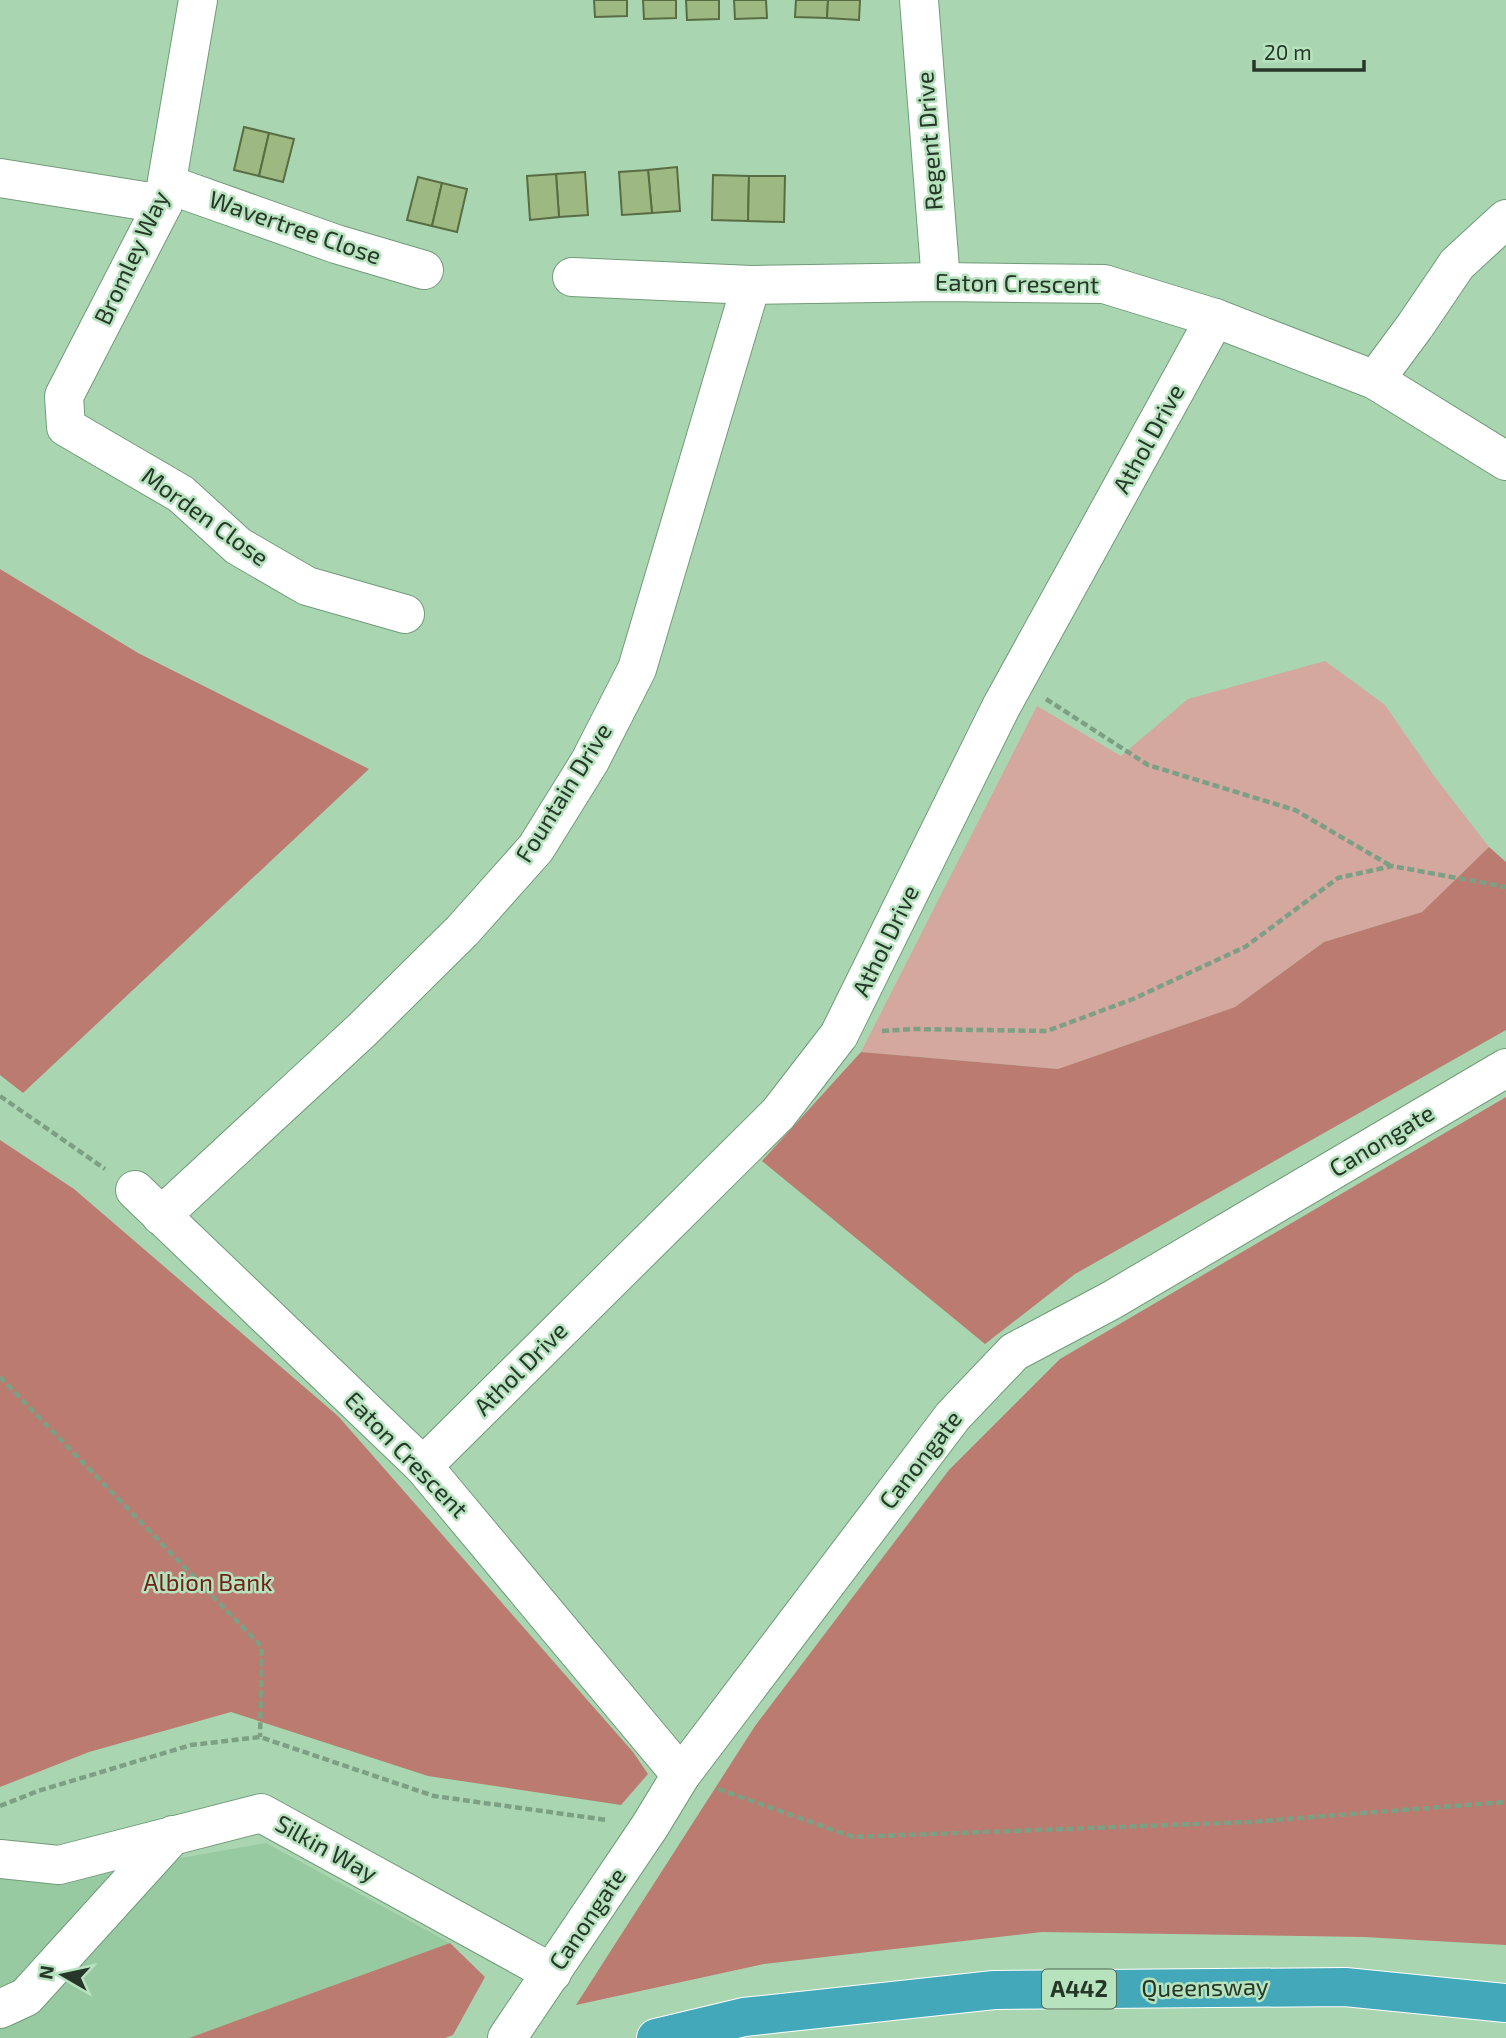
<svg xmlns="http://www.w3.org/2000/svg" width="1506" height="2038" font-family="'Exo 2',sans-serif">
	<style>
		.built { fill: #98caa2 }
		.green { fill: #d4a79f }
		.forest { fill: #bc7b70 }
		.building { fill: #9db981; stroke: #586d43; stroke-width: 2 }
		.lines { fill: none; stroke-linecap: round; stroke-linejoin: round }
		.minor-casing { stroke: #719b79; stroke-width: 40 }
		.highway-casing { stroke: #fff; stroke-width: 40 }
		.path { stroke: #7da084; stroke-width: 4.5; stroke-dasharray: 7 3.5; stroke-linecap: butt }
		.minor { stroke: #fff; stroke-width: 38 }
		.highway { stroke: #43a9ba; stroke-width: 38 }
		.labels { text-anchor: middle; stroke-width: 5; stroke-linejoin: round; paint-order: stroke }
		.shield { fill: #b6e2bd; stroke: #516a55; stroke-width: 2 }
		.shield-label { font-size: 23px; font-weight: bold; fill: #263729 }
		.street-label { font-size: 24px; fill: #263729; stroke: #b6e2bd }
		.park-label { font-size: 24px; fill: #712218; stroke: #b6e2bd }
	</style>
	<rect width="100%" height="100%" fill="#a9d5b1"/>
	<polygon class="built" points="266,1843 450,1943 189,2038 0,2038 0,1879 50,1881"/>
	<polygon class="green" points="1325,661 1385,705 1434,776 1489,847 1422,912 1324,942 1235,1007 1058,1069 861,1052 1037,706 1121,756 1188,699"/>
	<g class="forest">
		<polygon points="0,569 138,653 369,769 23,1093 0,1075"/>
		<polygon points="1489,847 1506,862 1506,1030 1075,1274 985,1344 762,1161 861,1052 1058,1069 1235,1007 1324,942 1422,912"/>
		<polygon points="1506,1097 1506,1945 1364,1937 1042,1932 764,1964 576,2005 755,1726 949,1470 1060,1359"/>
		<polygon points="0,1140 74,1189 338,1416 633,1752 648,1774 621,1805 428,1776 231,1712 89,1752 0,1787"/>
		<polygon points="450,1943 485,1977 453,2035 445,2038 189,2038"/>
	</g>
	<g class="building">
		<polygon points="594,0 627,0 627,16 595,17"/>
		<polygon points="643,0 676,0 676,18 644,19"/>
		<polygon points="686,0 719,0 719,19 687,20"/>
		<polygon points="734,0 766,0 767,18 735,19"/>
		<polygon points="796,0 828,0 827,18 795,17"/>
		<polygon points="828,0 860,0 859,20 827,18"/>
		<polygon points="244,127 269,133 259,176 234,170"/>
		<polygon points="269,133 294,139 283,182 259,176"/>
		<polygon points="677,167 680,211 652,213 648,170"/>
		<polygon points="648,170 652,213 622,215 619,172"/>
		<polygon points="585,172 588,215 559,217 556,174"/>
		<polygon points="556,174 559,217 530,220 527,176"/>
		<polygon points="713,175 749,176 748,221 712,220"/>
		<polygon points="749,176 785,176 784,222 748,221"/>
		<polygon points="418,177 442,183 432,226 407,220"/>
		<polygon points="442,183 467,189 457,232 432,226"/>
	</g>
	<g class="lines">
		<defs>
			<g id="minor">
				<polyline points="198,0 163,204 64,396 66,427 181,494 238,546 307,586 405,614"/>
				<polyline points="919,0 941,282"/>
				<polyline points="0,178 163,204"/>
				<polyline points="167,184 336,244 424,270"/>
				<polyline points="572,277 751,285 941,282 1104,284 1215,318 1375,380 1506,461"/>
				<polyline points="1375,380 1415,326 1457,264 1506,219"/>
				<polyline points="135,1190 423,1466 681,1775"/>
				<polyline points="161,1216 362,1030 463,930 536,848 590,761 637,669 751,285"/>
				<polyline points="423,1466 778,1114 839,1035 1001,707 1215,318"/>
				<polyline points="0,1859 59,1865 261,1813 552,1973"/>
				<polyline points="0,2009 26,1997 173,1835"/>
				<polyline points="507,2038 650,1826 681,1775 953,1416 1014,1352 1112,1300 1506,1068"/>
			</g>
			<polyline id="highway" points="656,2038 744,2017 994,1990 1345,1987 1506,2003"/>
		</defs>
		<use href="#minor" class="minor-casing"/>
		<use href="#highway" class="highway-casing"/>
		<g class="path">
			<polyline points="1046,699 1148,765 1295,810 1391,866"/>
			<polyline points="882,1031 914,1029 1047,1031 1133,999 1245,947 1338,878 1392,866 1506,887"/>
			<polyline points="0,1096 105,1169"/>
			<polyline points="0,1377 262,1647 260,1737"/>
			<polyline points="718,1789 853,1837 1249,1822 1506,1802"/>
			<polyline points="0,1806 38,1791 191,1745 260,1737 434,1796 607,1820"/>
		</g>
		<use href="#minor" class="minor"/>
		<use href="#highway" class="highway"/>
	</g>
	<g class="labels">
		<rect class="shield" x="1042" y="1969.5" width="74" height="39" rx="5"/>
		<g class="shield-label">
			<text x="1079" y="1997">A442</text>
		</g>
		<g class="street-label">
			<text transform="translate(930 141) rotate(-94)" y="8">Regent Drive</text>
			<text transform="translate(295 228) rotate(19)" y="8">Wavertree Close</text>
			<text transform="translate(132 258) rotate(-65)" y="8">Bromley Way</text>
			<text transform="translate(1017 284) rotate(1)" y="8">Eaton Crescent</text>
			<text transform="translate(1149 439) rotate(-61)" y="8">Athol Drive</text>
			<text transform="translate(205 517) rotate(36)" y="8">Morden Close</text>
			<text transform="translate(564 793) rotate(-58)" y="8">Fountain Drive</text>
			<text transform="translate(886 941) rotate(-64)" y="8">Athol Drive</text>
			<text transform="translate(1382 1141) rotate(-31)" y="8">Canongate</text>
			<text transform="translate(521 1369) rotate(-45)" y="8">Athol Drive</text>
			<text transform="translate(406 1455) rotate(46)" y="8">Eaton Crescent</text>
			<text transform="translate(921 1460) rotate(-52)" y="8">Canongate</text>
			<text transform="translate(326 1849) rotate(29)" y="8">Silkin Way</text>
			<text transform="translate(588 1919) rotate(-56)" y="8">Canongate</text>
			<text transform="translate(1205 1988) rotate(-1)" y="8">Queensway</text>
		</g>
		<g class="park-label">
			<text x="208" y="1591">Albion Bank</text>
		</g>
	</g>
	<g transform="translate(63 1975) rotate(279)" stroke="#b6e2bd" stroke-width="5" paint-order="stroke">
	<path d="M0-5L12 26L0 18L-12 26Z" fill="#263729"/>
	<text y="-10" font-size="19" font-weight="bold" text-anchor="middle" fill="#263729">N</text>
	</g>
	<path d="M1254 60v10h110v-10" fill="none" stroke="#263729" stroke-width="3.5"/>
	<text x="1264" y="60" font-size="21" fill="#263729" stroke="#b6e2bd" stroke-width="5" paint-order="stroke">20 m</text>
</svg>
